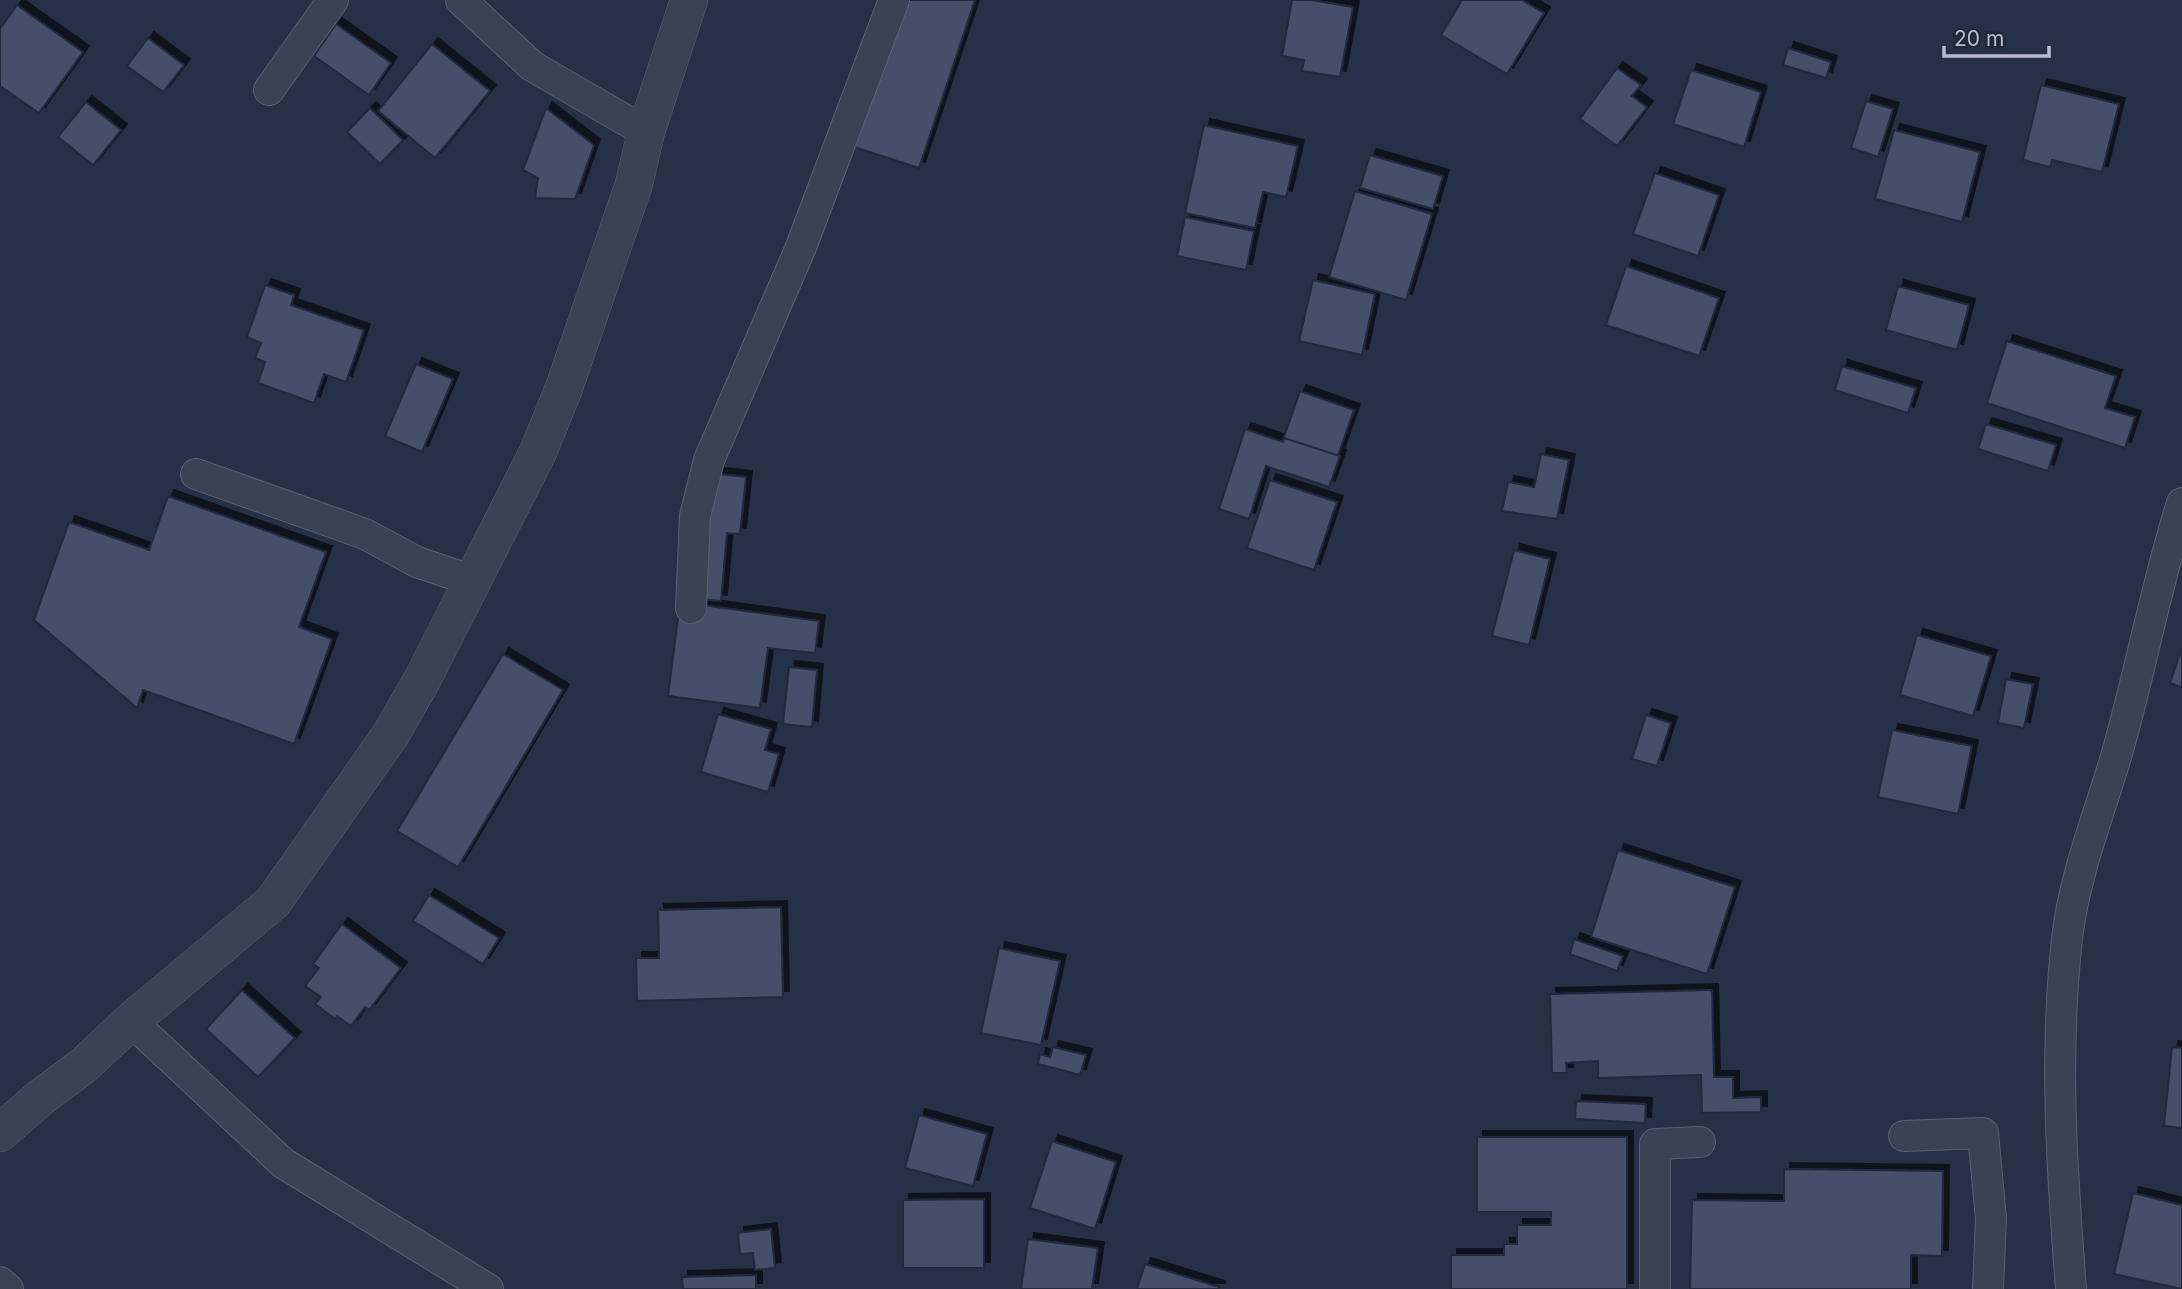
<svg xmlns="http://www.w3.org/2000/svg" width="2182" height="1289" font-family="Inter,sans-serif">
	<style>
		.building { fill: #444f69; stroke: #21293d; stroke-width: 2; filter: url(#shadow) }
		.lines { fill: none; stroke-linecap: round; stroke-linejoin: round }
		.minor-casing { stroke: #596073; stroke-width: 32 }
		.tertiary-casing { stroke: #596073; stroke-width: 38 }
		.minor { stroke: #3a4356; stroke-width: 30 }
		.tertiary { stroke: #3a4356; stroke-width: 37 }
	</style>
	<defs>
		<filter id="shadow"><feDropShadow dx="6" dy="-6" stdDeviation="0" flood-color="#0009"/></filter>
	</defs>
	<rect width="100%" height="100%" fill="#263047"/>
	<g class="building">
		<polygon points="903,0 975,0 919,168 854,147"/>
		<polygon points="1292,0 1311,0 1353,7 1340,77 1302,71 1304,60 1282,56"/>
		<polygon points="1462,0 1522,0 1544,13 1507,74 1441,35"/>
		<polygon points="17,5 83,52 39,113 0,86 0,29"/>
		<polygon points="336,24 391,63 369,95 314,56"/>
		<polygon points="148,38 184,65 163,92 127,66"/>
		<polygon points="432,44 490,91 435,158 378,111"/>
		<polygon points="1788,48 1831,62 1826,78 1783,65"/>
		<polygon points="1617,68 1641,85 1632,96 1647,107 1617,146 1580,119"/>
		<polygon points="1691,70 1761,92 1744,147 1673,124"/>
		<polygon points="2041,85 2119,104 2102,172 2052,160 2050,167 2023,160"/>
		<polygon points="1866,101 1893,109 1878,157 1851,148"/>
		<polygon points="86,102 121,130 93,165 58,137"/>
		<polygon points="370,108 403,140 380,164 347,132"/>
		<polygon points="546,108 594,145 575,199 535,198 538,178 523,170"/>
		<polygon points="1204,125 1298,146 1286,197 1263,192 1255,228 1185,213"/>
		<polygon points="1894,130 1980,152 1962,222 1875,199"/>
		<polygon points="1370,155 1443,176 1433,209 1360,188"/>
		<polygon points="1655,173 1719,195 1698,256 1633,234"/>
		<polygon points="1355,191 1432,214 1406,300 1329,277"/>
		<polygon points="1185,217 1254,231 1246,270 1177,256"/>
		<polygon points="1626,266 1719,298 1699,356 1606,325"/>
		<polygon points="1313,280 1375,294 1362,355 1299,341"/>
		<polygon points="265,285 294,295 291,305 364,330 346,382 324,374 314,403 258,383 265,362 255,358 261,343 247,337"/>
		<polygon points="1898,286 1969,305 1957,350 1886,330"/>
		<polygon points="2007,341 2116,376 2105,408 2135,417 2125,448 1987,403"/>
		<polygon points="416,364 453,379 422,452 385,436"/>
		<polygon points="1842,366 1916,388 1908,413 1835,390"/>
		<polygon points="1300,391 1354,410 1336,461 1282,443"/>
		<polygon points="1986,424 2056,445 2048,471 1978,449"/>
		<polygon points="1245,429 1283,442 1284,438 1340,456 1329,487 1266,466 1249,519 1219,509"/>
		<polygon points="1541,454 1569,460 1557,519 1502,511 1508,482 1534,487"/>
		<polygon points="689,471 746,477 740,534 727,533 721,601 678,597"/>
		<polygon points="1270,480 1337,502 1314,570 1247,548"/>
		<polygon points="168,496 326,552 299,627 332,639 294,744 143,690 137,708 34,620 69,522 149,550"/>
		<polygon points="1514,550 1550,559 1529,645 1492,636"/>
		<polygon points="680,602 819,621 815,653 768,648 760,708 668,696"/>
		<polygon points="1917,635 1991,656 1973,716 1900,695"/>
		<polygon points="2182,648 2182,687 2170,683"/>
		<polygon points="503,654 563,690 458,867 397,831"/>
		<polygon points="789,667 817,670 812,727 783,724"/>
		<polygon points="2006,679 2033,684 2024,728 1998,723"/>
		<polygon points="718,714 771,729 765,750 779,754 768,792 701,772"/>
		<polygon points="1646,715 1671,723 1657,766 1632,759"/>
		<polygon points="1892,730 1972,746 1958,814 1878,797"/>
		<polygon points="1618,850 1735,887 1707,974 1591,937"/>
		<polygon points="429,895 499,938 483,964 413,921"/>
		<polygon points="781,907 783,997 637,1001 636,958 659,958 658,910"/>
		<polygon points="342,924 401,968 369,1010 365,1007 351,1026 337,1016 335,1019 315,1004 321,997 305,986 319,968 313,964"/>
		<polygon points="1574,939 1623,956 1617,971 1570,954"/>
		<polygon points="999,948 1060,961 1041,1045 981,1033"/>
		<polygon points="242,990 295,1038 258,1077 206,1029"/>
		<polygon points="1712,990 1714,1077 1733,1077 1733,1098 1761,1097 1761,1112 1702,1113 1701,1075 1598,1078 1598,1061 1566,1063 1567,1073 1552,1073 1550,994"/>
		<polygon points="1053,1047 1086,1055 1080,1075 1038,1064 1040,1054 1050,1057"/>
		<polygon points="2172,1047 2182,1048 2182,1128 2164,1126"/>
		<polygon points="1576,1101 1646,1104 1645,1123 1575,1119"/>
		<polygon points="919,1115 987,1134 973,1186 905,1168"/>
		<polygon points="1477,1137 1627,1137 1627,1289 1451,1289 1451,1255 1504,1255 1504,1244 1517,1244 1517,1225 1551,1225 1551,1212 1477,1212"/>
		<polygon points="1052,1141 1116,1162 1095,1229 1030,1208"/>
		<polygon points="1784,1169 1943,1171 1942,1256 1911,1255 1911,1289 1690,1289 1692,1200 1784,1201"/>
		<polygon points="2133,1193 2182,1205 2182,1289 2114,1274"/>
		<polygon points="984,1199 984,1268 903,1268 903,1200"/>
		<polygon points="771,1229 775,1268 755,1270 753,1253 740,1254 738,1233"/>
		<polygon points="1028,1239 1098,1248 1092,1289 1021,1289"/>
		<polygon points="1145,1264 1219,1287 1219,1289 1137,1289"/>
		<polygon points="756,1275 756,1289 683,1289 682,1277"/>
	</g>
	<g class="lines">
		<defs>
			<g id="minor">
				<polyline points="461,0 532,66 646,132"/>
				<polyline points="269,90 333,0"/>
				<polyline points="196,474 365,534 417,562 473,581"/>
				<polyline points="691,608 695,516 709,460 801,247 894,0"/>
				<polyline points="131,1021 283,1163 488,1289"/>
				<polyline points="1904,1136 1983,1133 1991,1219 1988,1289"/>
				<polyline points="0,1282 8,1289"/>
				<polyline points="1655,1289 1655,1144 1700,1142"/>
				<path d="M2071,1289C2062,1173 2054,1055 2067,939C2074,877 2097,820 2115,760C2140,675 2155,588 2182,503"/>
			</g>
			<polyline id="tertiary" points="0,1133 40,1098 83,1066 131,1021 273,902 391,734 422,680 538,452 564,388 634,184 646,132 689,0"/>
		</defs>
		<use href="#minor" class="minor-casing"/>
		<use href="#tertiary" class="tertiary-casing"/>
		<use href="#minor" class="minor"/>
		<use href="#tertiary" class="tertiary"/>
	</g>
	<path d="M1944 46v10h105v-10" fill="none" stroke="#b8becf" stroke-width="3.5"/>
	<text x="1954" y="46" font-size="21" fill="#b8becf" stroke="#1f273b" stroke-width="5" paint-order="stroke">20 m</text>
</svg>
